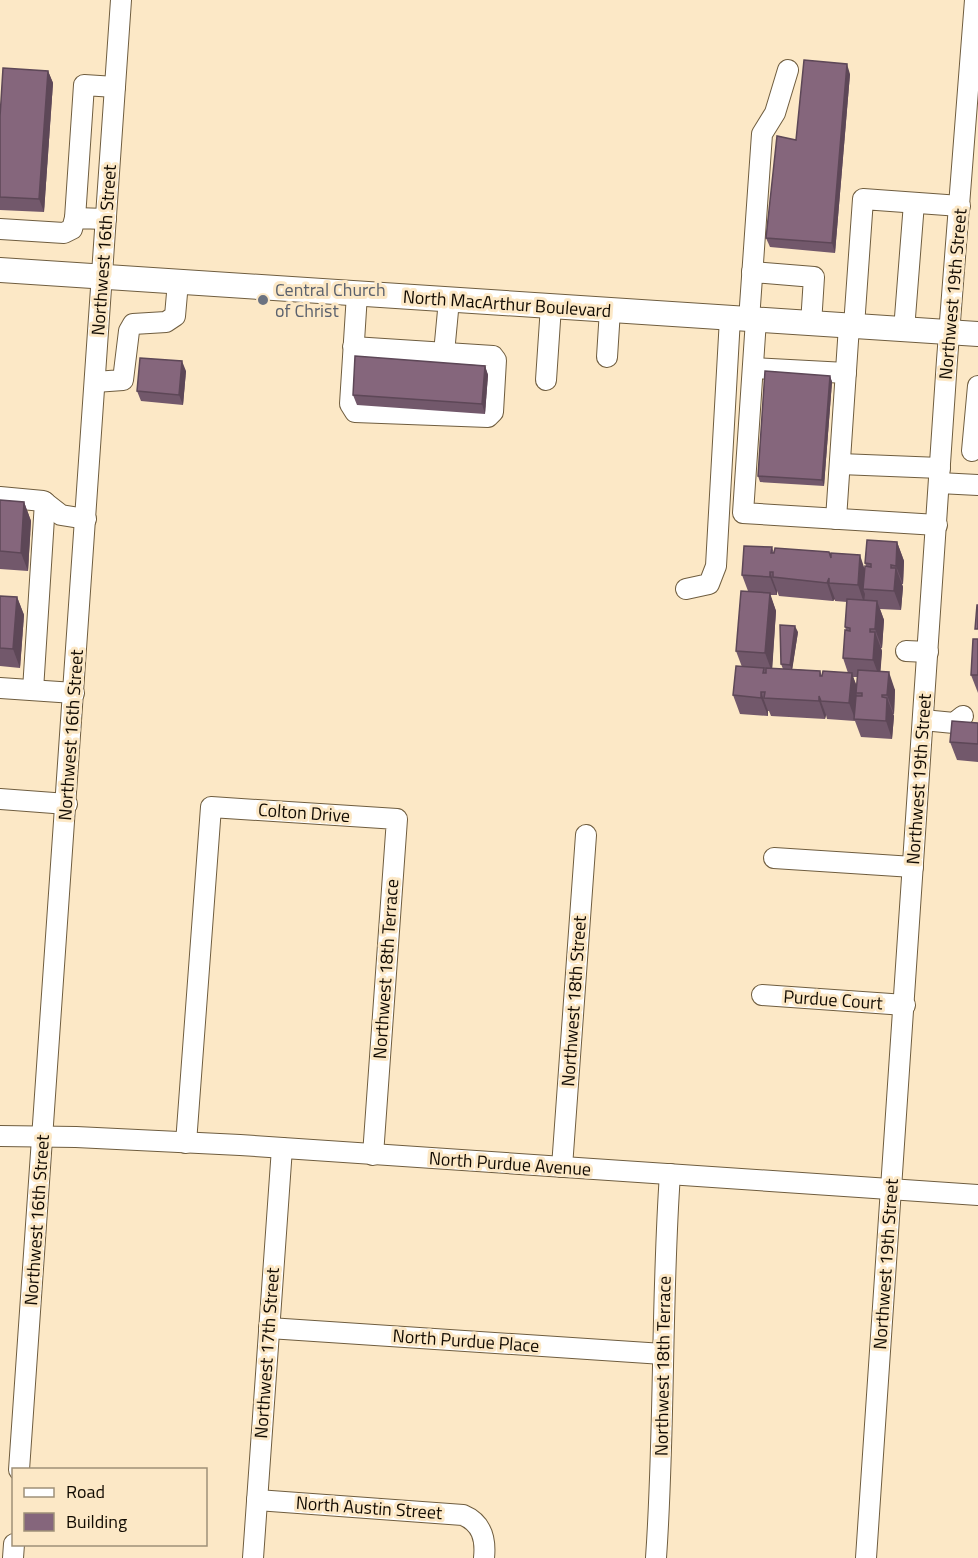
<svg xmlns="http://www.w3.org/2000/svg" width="978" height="1558" font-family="'Titillium Web',sans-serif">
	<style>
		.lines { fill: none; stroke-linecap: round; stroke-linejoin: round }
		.minor-casing { stroke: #6f5d3f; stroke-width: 22 }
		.major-casing { stroke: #6f5d3f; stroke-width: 26 }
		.minor { stroke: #fff; stroke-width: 20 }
		.major { stroke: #fff; stroke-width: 24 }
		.wall { fill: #72586b; fill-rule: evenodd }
		.shaded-wall { fill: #5d4757 }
		.building { fill: #85667c; stroke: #5d4757; stroke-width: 1.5 }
		.worship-dot { fill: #6b7280; stroke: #fce8c6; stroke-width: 2 }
		.labels { text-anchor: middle; stroke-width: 6; stroke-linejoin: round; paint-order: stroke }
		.street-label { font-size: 18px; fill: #120b02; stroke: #fce8c6 }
		.worship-label { font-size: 18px; fill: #5b616d; stroke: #fce8c6; text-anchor: start }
	</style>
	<rect width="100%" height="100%" fill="#fce8c6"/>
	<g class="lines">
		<defs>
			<g id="minor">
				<polyline points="75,218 84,85 115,87"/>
				<polyline points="0,229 64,233 72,229 75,218 106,219"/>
				<polyline points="752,272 814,277 811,324"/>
				<polyline points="749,320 762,134 775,113 788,70"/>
				<polyline points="756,320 743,513 937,525"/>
				<polyline points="854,326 863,199 960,206"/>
				<polyline points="904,330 914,203"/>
				<polyline points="353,347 493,356 496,360 493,412 488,417 355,412 350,404 357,294"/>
				<polyline points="444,353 449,300"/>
				<polyline points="607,357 610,310"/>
				<polyline points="753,368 846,373"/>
				<polyline points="546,380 551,306"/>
				<polyline points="95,382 123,380 129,331 133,324 166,322 175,316 178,282"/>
				<polyline points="972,451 978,386"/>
				<polyline points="840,464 940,468"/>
				<polyline points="939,483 978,485"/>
				<polyline points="0,497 43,501 61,515 86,519"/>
				<polyline points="836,519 849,326"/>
				<polyline points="686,589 709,584 716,566 730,318"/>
				<polyline points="906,651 928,652"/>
				<polyline points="0,688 74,693"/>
				<polyline points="33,690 45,502"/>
				<polyline points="923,720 954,723 963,716"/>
				<polyline points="0,799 67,804"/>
				<polyline points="774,858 913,867"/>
				<polyline points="762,995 905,1005"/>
				<polyline points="0,1136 76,1137 240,1145 978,1195"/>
				<polyline points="186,1143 211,807 397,819 373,1155"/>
				<polyline points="562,1167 586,835"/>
				<polyline points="269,1328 663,1354"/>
				<polyline points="19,1470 121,0"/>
				<path d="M257,1500L463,1515C482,1523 486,1539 484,1558"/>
				<polyline points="13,1558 14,1544"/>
				<polyline points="253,1558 282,1148"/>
				<path d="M656,1558C665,1430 661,1302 670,1174"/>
				<polyline points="866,1558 947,360 975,0"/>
			</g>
			<polyline id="major" points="0,270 978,334"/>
		</defs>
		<use href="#minor" class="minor-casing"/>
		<use href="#major" class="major-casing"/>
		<use href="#minor" class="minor"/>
		<use href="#major" class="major"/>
	</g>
	<g class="wall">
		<polygon points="48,71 53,83 44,212 0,210 0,117"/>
		<polygon points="850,74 835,253 770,247 766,238 796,140"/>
		<polygon points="485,366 488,375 485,414 357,405 353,395"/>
		<polygon points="186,371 183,405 141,401 137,391"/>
		<polygon points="830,376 832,382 824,486 760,482 758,476"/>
		<polygon points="0,500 24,502 31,521 28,571 0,569"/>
		<path d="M897,542L904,561L903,584H902L903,587L901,610L880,609L884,620L882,648H881L882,651L880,671L895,690L894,714H893L894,716L892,739L861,737L855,721L827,719L826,715L825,719L771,716L769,711H768V716L740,714L733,695L742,667L736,651L748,591L742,575L772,547L774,553L831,557L865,569L866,566L865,563ZM777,591L779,596L833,601L835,599V601L847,602L845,627L846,630L843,658L848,673L822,676L820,671L792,669L798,632L781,664L783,669L772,668L776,611L770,595H777ZM853,677H857V686Z"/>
		<polygon points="0,596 17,597 24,615 20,668 0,666"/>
		<polygon points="978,639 978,693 971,675"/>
		<polygon points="978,723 978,762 957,760 950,742"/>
	</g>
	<g class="shaded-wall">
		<polygon points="847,64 850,74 835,253 832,243"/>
		<polygon points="48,71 53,83 44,212 39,199"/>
		<polygon points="182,361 186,371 183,405 179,395"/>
		<polygon points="485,366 488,375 485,414 482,404"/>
		<polygon points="830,376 832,382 824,486 822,480"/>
		<polygon points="24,502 31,521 28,571 21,553"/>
		<polygon points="897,542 904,561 903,584 896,566"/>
		<polygon points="860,555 866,573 863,589 865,594 864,603 858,585"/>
		<polygon points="891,565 895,578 896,568 903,587 901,610 894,591"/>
		<polygon points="770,572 777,591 777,595 770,577"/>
		<polygon points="829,578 829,583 835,599 833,601 827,583"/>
		<polygon points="770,593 776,611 772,672 765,653"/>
		<polygon points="17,597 24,615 20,668 13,649"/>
		<polygon points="877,601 884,620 882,648 875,629"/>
		<polygon points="795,626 798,632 792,671 790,665"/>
		<polygon points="870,629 874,641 875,632 882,651 880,679 873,660"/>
		<polygon points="889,672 895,690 894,714 887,695"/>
		<polygon points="852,673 858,691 856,693 858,698 855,719 849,703"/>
		<polygon points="761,692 768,711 768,716 761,698"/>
		<polygon points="882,695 886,707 887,698 894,716 892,739 886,721"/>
		<polygon points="819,696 826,715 825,719 819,701"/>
	</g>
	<g class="building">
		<polygon points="804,60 847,64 832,243 766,238 777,136 796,140"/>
		<polygon points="3,68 48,71 39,199 0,197 0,117"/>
		<polygon points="355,356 485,366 482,404 353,395"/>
		<polygon points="140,358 182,361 179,395 137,391"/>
		<polygon points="765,371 830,376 822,480 758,476"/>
		<polygon points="0,500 24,502 21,553 0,551"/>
		<polygon points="867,540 897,542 896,566 891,565 891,568 896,568 894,591 863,589 865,566 871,567 871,564 865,563"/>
		<polygon points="744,546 772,547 771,553 774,553 775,548 829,552 831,558 831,553 860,555 858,585 829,583 829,578 827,583 773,577 773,572 770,572 770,577 742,575"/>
		<polygon points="741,591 770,593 765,653 736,651"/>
		<polygon points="0,596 17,597 13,649 0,648"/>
		<polygon points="847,599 877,601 875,629 870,629 870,632 875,632 873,660 843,658 845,630 850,631 850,628 845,627"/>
		<polygon points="977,605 978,605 978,629 975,629"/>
		<polygon points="780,625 795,626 790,665 781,664"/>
		<polygon points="973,639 978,639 978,675 971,675"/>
		<polygon points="736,666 764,668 763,673 766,673 766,668 820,671 820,676 822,676 823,671 852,673 849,703 821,701 819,696 819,701 764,698 765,692 761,692 761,698 733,695"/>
		<polygon points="858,670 889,672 887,695 882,695 882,697 887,698 886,721 854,719 856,696 862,696 862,693 856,693"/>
		<polygon points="952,721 978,723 978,744 950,742"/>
	</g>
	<circle class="worship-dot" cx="263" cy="300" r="6"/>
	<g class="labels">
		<g class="street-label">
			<text transform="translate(104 250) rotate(-86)" y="6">Northwest 16th Street</text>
			<text transform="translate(953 294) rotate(-85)" y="6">Northwest 19th Street</text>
			<text transform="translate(507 304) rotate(4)" y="6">North MacArthur Boulevard</text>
			<text transform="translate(71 735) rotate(-86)" y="6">Northwest 16th Street</text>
			<text transform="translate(919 779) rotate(-86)" y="6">Northwest 19th Street</text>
			<text transform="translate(304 813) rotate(4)" y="6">Colton Drive</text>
			<text transform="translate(386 969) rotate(-86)" y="6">Northwest 18th Terrace</text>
			<text transform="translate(833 1000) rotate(4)" y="6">Purdue Court</text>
			<text transform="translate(574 1001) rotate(-86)" y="6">Northwest 18th Street</text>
			<text transform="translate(510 1164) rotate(4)" y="6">North Purdue Avenue</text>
			<text transform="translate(37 1220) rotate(-86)" y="6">Northwest 16th Street</text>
			<text transform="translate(886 1264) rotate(-86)" y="6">Northwest 19th Street</text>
			<text transform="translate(466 1341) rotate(4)" y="6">North Purdue Place</text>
			<text transform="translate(267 1353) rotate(-86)" y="6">Northwest 17th Street</text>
			<text transform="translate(663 1366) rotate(-89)" y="6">Northwest 18th Terrace</text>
			<text transform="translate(369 1508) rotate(4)" y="6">North Austin Street</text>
		</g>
		<g class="worship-label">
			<text x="275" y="296">Central Church<tspan x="275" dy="21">of Christ</tspan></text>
		</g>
	</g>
	<rect x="12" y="1468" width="195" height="78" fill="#fce8c6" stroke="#9e9078" stroke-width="1.5"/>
	<rect x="24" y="1488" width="30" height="9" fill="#ffffff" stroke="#9e9078" stroke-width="1.5"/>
	<text x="66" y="1498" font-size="18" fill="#120b02">Road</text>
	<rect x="24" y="1513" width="30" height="18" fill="#85667c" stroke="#9e9078" stroke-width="1.5"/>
	<text x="66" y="1528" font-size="18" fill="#120b02">Building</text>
</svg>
